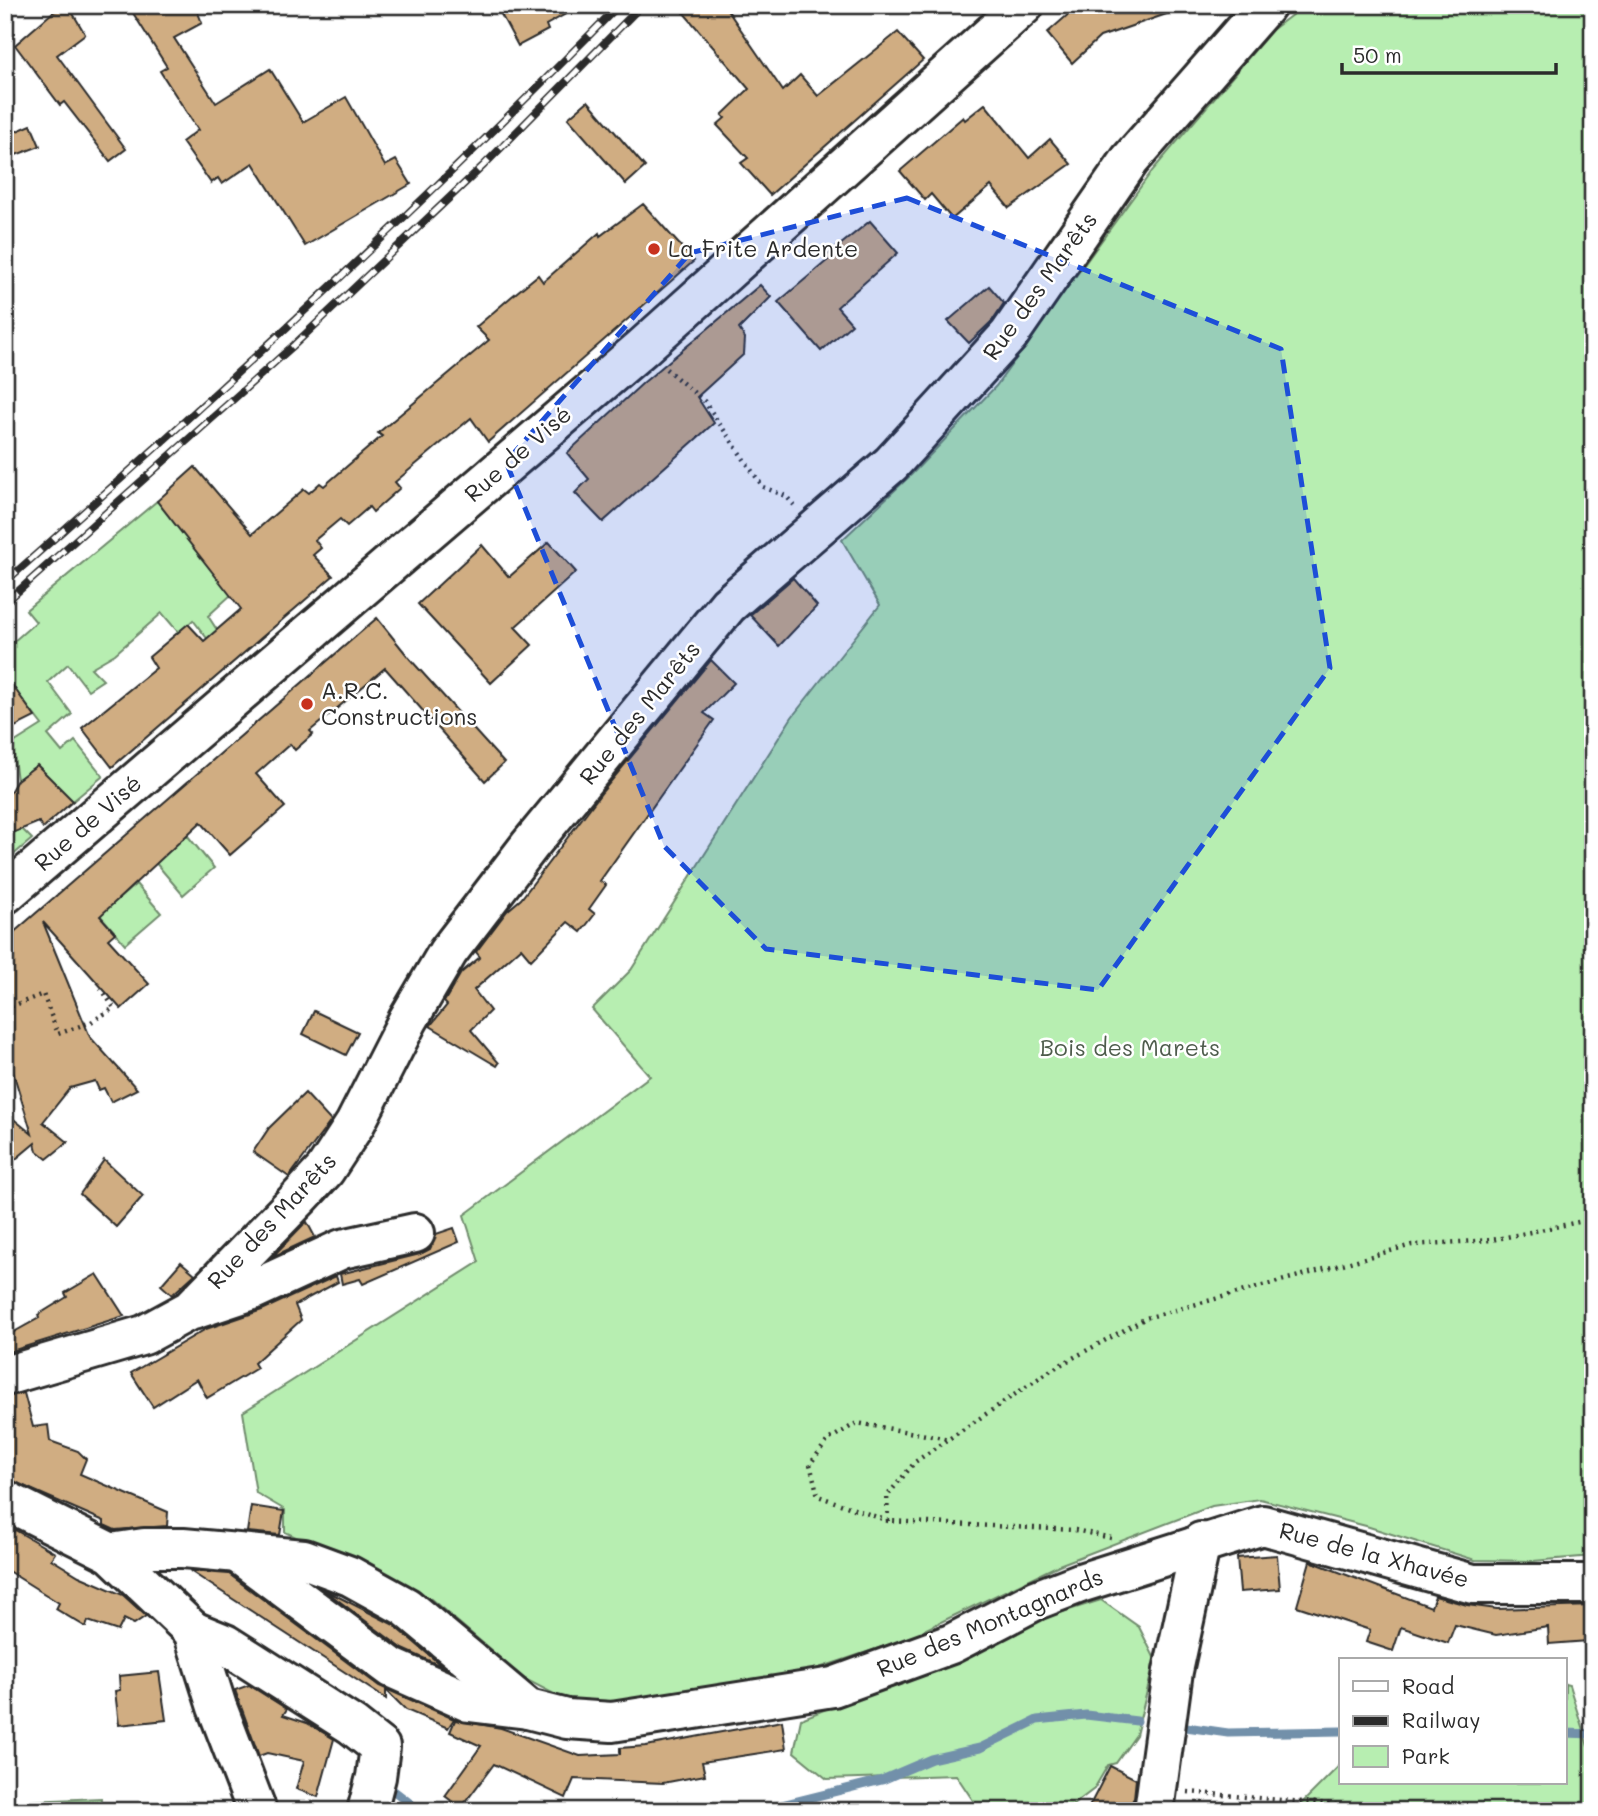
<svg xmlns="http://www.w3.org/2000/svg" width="1598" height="1816" font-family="Mali,sans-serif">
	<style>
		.green { fill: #b7eeb1; stroke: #718c6e; stroke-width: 2 }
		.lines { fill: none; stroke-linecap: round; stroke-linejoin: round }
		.stream { stroke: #7290aa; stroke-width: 9 }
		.building { fill: #d0ad82; stroke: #2b2b2b; stroke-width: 2 }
		.minor-casing { stroke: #2b2b2b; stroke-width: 44 }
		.path { stroke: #2b2b2b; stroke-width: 4.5; stroke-dasharray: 2 5; stroke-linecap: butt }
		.minor { stroke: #fff; stroke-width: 38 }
		.rail-casing { stroke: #2b2b2b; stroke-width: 8 }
		.rail { stroke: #fff; stroke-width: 5; stroke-dasharray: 16; stroke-linecap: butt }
		.marked { fill: #1d4ed8; fill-opacity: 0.2; stroke: #1d4ed8; stroke-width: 5; stroke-dasharray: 14 9; stroke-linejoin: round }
		.poi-dot { fill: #c8321e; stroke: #fff; stroke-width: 2.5 }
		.labels { text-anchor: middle; stroke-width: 5; stroke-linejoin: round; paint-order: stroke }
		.poi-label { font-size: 23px; fill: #2b2b2b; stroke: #fff; text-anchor: start }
		.street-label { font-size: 23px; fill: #2b2b2b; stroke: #fff }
		.park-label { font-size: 23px; fill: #4e5c4c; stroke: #fff }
	</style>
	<rect width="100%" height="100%" fill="#fff"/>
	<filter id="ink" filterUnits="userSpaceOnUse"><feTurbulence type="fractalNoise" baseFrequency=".0143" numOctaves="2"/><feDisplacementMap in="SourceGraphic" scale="14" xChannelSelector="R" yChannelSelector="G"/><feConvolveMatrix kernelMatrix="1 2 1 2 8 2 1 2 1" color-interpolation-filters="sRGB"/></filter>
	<g filter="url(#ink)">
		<g class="green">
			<polygon points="1305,5 1593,5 1593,1556 1533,1561 1475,1560 1366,1526 1260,1499 1212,1506 1059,1565 920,1632 937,1665 1037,1620 1101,1600 1139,1627 1155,1659 1136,1735 1116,1763 1108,1765 1094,1789 1065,1811 980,1811 956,1775 827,1779 794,1752 801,1719 928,1669 909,1638 798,1675 620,1702 581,1702 556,1695 525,1679 431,1599 285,1532 285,1510 256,1493 243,1412 479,1262 464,1215 650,1076 592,1009 631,970 792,717 880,605 842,540 912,474 996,386 1152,171 1272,30"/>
			<polygon points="157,501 231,595 208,616 217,630 212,645 193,620 179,633 162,613 115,654 91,668 103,680 88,690 68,664 48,682 72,714 48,735 62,752 75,741 103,776 73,801 37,765 17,780 12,744 42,725 5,677 5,649 36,622 26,610"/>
			<polygon points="22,829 32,839 5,862 5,836"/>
			<polygon points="187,835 214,868 183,895 155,862"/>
			<polygon points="87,870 116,901 136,884 161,913 125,944 72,883"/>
			<polygon points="1565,1684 1569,1685 1588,1746 1593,1746 1593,1811 1294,1811 1341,1764 1341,1783 1565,1783"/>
			<polygon points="101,1798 100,1811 5,1811 5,1802"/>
		</g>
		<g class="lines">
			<g class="stream">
				<polyline points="1179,1726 1228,1733 1341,1731"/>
				<polyline points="1565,1733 1593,1734"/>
				<polyline points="385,1784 420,1811"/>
				<polyline points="757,1811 882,1780 931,1759 980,1748 1037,1720 1086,1715 1137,1721"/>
			</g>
		</g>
		<g class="building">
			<polygon points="68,5 85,34 57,55 126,149 110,161 64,102 60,105 15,45 53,12"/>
			<polygon points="128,5 195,5 202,23 174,38 216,103 270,69 303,122 346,97 385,166 396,160 411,184 305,246 253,163 222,184 218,178 211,183 182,142 198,130 160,71 167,67"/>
			<polygon points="496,5 582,5 546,25 548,30 518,46"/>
			<polygon points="677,5 724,5 783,91 800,75 818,96 898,32 923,60 770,195 741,163 748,158 717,125 725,118 722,115 749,89"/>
			<polygon points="1079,5 1180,5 1181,9 1100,37 1072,63 1047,33"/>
			<polygon points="588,101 645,167 626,184 568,118"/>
			<polygon points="985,104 1029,158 1050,139 1071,164 1009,208 991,186 952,219 931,194 925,200 900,171 963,117 965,120"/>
			<polygon points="31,125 40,146 5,159 5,136"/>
			<polygon points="643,204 694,261 488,442 471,418 395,482 400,488 373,512 369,507 347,526 340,519 315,540 321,548 313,555 333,576 112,767 82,728 156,668 149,657 188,624 204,641 241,609 157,501 195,467 252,534 304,489 309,493 320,483 324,486 382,436 378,433 489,340 476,327 511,297 538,275 543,282 599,233 600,236"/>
			<polygon points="870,221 898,253 837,307 852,324 821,351 778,302 828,260 825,257"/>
			<polygon points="760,285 771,297 739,329 745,338 744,354 697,397 714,423 603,522 575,493 589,479 567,453 643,383"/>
			<polygon points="989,286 1004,303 992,321 969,343 948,321"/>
			<polygon points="549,542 576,572 515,627 532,645 491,683 418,604 482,545 509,577"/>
			<polygon points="793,578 817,606 779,646 750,615"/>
			<polygon points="377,618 410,659 504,763 485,781 385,668 310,731 313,734 295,750 290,744 256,774 285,807 230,855 201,822 100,916 115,933 108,939 149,984 121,1009 43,922 90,1037 137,1089 111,1102 104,1088 99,1090 95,1081 70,1088 43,1122 68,1142 47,1159 37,1151 35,1143 5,1168 5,1112 32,1134 5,1046 5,940"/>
			<polygon points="711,660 734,683 704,713 714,720 600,881 606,885 589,909 595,914 581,932 568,922 531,960 521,948 474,990 490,1011 471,1030 499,1063 497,1066 430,1026 447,1005 444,1002 461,973 480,957 476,952 507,911 521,899 602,792"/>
			<polygon points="5,675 35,717 5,732"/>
			<polygon points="37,765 73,801 43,828 39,822 5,836 5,801 17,780"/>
			<polygon points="314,1011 358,1032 346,1055 303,1034"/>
			<polygon points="305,1093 331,1121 289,1177 253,1152 269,1128"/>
			<polygon points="104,1160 143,1196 116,1227 80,1194"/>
			<polygon points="307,1222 315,1237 272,1257 303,1225"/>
			<polygon points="454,1228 459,1242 363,1284 360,1279 342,1284 340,1274 420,1254 430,1249 436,1234"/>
			<polygon points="181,1262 195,1274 172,1295 161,1285"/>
			<polygon points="97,1274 124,1316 5,1353 5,1337 39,1318 38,1315 67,1297 65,1293"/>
			<polygon points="336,1276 338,1282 295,1305 301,1320 254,1363 257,1368 207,1398 197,1379 153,1407 131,1373 206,1329 262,1310"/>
			<polygon points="24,1393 33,1427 48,1425 50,1441 78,1451 86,1459 80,1474 168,1512 167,1526 115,1530 104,1525 104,1521 5,1478 5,1397"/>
			<polygon points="251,1506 284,1511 280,1535 247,1532"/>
			<polygon points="15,1530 55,1553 51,1559 79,1576 123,1595 146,1616 134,1624 124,1619 118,1631 88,1621 86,1627 56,1609 59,1603 5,1569 5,1540"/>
			<polygon points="1277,1555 1280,1589 1240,1592 1237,1558"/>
			<polygon points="1310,1561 1431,1607 1435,1596 1467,1605 1497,1609 1593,1606 1593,1634 1588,1635 1588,1641 1549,1644 1548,1627 1496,1635 1455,1625 1448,1643 1401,1627 1393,1651 1366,1642 1370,1630 1297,1606"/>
			<polygon points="190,1571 229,1574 379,1686 454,1719 448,1728 406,1710 386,1690 386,1699"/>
			<polygon points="323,1589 394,1625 443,1667 403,1649"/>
			<polygon points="159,1672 166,1720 119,1725 115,1691 120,1690 119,1676"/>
			<polygon points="249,1685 287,1709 283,1715 307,1723 334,1739 318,1797 296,1789 304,1761 267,1753 259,1756 235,1690"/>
			<polygon points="455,1720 501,1728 580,1756 620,1754 620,1748 646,1746 782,1721 786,1749 702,1762 705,1775 663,1783 574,1779 566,1798 494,1764 461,1808 445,1796 481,1746 450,1732"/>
			<polygon points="1110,1766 1136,1779 1134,1798 1127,1811 1087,1811"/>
		</g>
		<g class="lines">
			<defs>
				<g id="minor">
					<polyline points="5,894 642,348 1024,5"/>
					<polyline points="193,1310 253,1290 342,1249 415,1233"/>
					<polyline points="5,1376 144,1335 190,1310 299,1198 325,1170 355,1124 408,1020 448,952 530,845 728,605 891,464 1009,335 1130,160 1266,5"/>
					<polyline points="5,1500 111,1553 193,1631 217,1707 257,1811"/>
					<polyline points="111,1553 144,1548 183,1548 304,1559 350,1576 406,1607 528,1709 567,1719 612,1722 833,1687 951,1644 1036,1600 1080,1583 1263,1525 1473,1584 1593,1584"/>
					<polyline points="240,1555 392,1668 469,1702 528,1709"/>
					<polyline points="193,1631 225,1644 352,1725 380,1747 376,1777 367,1811"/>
					<polyline points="1154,1811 1173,1671 1201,1542"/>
				</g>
			</defs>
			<use href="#minor" class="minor-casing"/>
			<g class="path">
				<polyline points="666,369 704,401 763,487 786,496 794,505"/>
				<polyline points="5,1009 43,994 58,1034 91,1022 114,1008 101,988"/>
				<polyline points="888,1521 887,1496 915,1462 948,1439"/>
				<polyline points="1111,1538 1075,1530 888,1521 818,1496 810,1464 828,1440 857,1423 949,1439 1051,1370 1146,1318 1412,1245 1492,1240 1593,1219"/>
				<polyline points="1188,1792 1408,1811"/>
			</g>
			<use href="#minor" class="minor"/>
			<defs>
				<g id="rail">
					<path d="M5,582C216,396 422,206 619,5"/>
					<polyline points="5,603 294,345 484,165 642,5"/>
				</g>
			</defs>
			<use href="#rail" class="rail-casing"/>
			<use href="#rail" class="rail"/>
		</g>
	</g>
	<path class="marked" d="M907,198L1281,349L1330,668L1098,990L766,949L664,846L506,462L690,253Z"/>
	<g class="poi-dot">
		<circle cx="654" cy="249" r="7"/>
		<circle cx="307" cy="704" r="7"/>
	</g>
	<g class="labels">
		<g class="poi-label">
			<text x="668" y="257">La Frite Ardente</text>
			<text x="321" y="699">A.R.C.<tspan x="321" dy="26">Constructions</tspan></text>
		</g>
		<g class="street-label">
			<text transform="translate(1040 286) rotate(-54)" y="8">Rue des Marêts</text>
			<text transform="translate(518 454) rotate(-41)" y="8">Rue de Visé</text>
			<text transform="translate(640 713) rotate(-51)" y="8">Rue des Marêts</text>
			<text transform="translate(88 823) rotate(-41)" y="8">Rue de Visé</text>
			<text transform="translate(272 1221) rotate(-47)" y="8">Rue des Marêts</text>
			<text transform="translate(1374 1555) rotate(15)" y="8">Rue de la Xhavée</text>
			<text transform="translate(990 1623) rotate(-23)" y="8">Rue des Montagnards</text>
		</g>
		<g class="park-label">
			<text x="1130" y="1056">Bois des Marets</text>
		</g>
	</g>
	<rect width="1598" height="1816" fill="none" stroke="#fff" stroke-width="28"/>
	<rect x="14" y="14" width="1570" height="1788" fill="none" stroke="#2b2b2b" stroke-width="2.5" filter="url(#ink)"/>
	<rect x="1339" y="1658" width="228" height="126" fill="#ffffff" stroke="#aaaaaa" stroke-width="2"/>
	<rect x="1353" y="1681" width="35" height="10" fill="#ffffff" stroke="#aaaaaa" stroke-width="2"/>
	<text x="1402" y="1694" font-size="21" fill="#2b2b2b">Road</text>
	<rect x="1353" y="1716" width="35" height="10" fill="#2b2b2b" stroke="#aaaaaa" stroke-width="2"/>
	<text x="1402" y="1728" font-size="21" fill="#2b2b2b">Railway</text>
	<rect x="1353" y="1746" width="35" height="21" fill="#b7eeb1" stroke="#aaaaaa" stroke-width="2"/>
	<text x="1402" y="1764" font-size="21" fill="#2b2b2b">Park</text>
	<path d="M1342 63v10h214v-10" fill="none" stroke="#2b2b2b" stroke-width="3.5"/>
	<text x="1353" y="63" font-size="21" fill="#2b2b2b" stroke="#ffffff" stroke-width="5" paint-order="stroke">50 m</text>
</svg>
